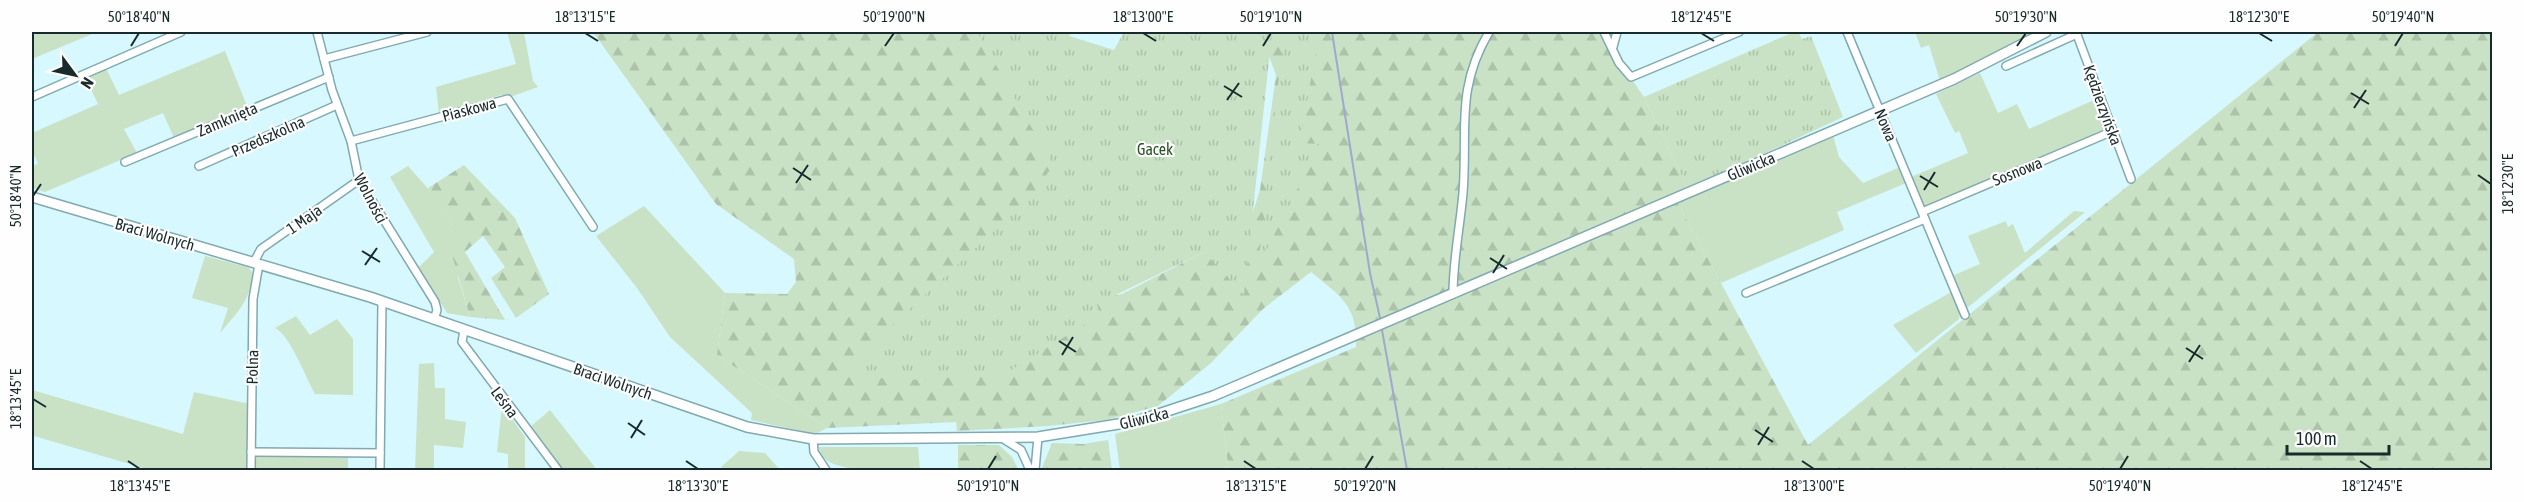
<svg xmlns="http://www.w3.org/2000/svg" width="2524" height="502" font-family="'Asap Condensed',sans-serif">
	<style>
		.green { fill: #c9e2c5 }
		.forest { fill: url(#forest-firs) }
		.park { fill: url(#park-tufts) }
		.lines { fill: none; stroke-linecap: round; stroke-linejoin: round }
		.stream { stroke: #a1a8cd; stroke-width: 2 }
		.minor-casing { stroke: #80a9b0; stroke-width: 10 }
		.major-casing { stroke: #80a9b0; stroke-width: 12 }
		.minor { stroke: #fff; stroke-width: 7 }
		.major { stroke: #fff; stroke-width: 9 }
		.ticks { fill: none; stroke: #192a2c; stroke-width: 2 }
		.labels { text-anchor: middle; stroke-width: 4.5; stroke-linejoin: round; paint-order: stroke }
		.street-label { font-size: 16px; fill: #192a2c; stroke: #fefefe }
		.park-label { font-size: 16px; fill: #2b5226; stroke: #fefefe }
		.neatline { fill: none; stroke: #192a2c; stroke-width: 2 }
		.ticks-label { font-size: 15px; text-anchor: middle; fill: #192a2c }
	</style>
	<defs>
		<pattern id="forest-firs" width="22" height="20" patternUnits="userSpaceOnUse" patternTransform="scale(1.5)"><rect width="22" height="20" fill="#c9e2c5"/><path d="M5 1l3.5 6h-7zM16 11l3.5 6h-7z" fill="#acc2a9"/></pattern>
		<pattern id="park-tufts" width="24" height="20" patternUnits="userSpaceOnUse" patternTransform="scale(1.5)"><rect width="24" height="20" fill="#c9e2c5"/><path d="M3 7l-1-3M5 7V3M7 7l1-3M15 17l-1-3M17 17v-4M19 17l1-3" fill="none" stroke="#acc2a9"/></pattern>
	</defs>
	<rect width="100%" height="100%" fill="#d6f8fe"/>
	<g class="green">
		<polygon points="41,32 97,32 32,59 32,36"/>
		<polygon points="507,32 524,32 533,81 538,87 513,96 501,95 439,114 436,87 516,64"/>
		<polygon points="1915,32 2038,32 1996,55 1940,81 1929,45 1921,48"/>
		<polygon points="225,51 247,106 174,138 163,113 124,129 137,153 45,192 32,188 32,167 38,163 32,151 32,133 98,104 85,77 106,68 119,95"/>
		<polygon points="1980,73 1998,113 2017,104 2029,129 2096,99 2106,129 1924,207 1911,177 1968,153 1959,131 1955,133 1936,94"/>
		<polygon points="1833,135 1839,157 1863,183 1900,167 1906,183 1837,212 1844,230 1721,283 1678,203"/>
		<polygon points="408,166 431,192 459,236 458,278 470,317 447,313 419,267 434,252 390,177"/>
		<polygon points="644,206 725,293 717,355 827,428 815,434 751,420 752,413 670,337 637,288 596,236"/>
		<polygon points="2074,211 2085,212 1966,309 1952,276 1980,264 1968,236 2006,221 2008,227 2013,224 2025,253"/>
		<path d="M205,256L248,267L252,272C253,298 236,314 220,333L228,308L192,298Z"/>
		<polygon points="1953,291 1960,310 1959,319 1916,353 1893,325"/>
		<path d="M296,316L310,335L337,319L353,339V395L315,394C306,378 290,335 275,328Z"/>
		<polygon points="434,363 435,388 445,388 445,419 466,422 463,448 434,445 434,470 415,470 419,364"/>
		<polygon points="32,390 183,434 194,392 250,404 249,470 150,470 34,436 32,470"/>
		<polygon points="1221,404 1228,466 1221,470 1120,470 1115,434"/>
		<polygon points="502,405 525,437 525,470 508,470 508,454 497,452"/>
		<polygon points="550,410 597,470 562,470 529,428"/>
		<path d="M819,447H918L920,470C900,471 818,476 819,447Z"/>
		<polygon points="739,451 765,453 780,470 724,470 721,467"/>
		<polygon points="255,456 348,457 348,470 255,470"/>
	</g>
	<g class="forest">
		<path d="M593,32H996L1068,156L987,321L1122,294L1247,230L1260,190L1276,75L1260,32H1599L1644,97L1688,189L1678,203L1808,445L2318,32H2492V470H1221L1228,466L1221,404L1356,347C1358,305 1340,296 1311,272L1263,309L1211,363L1158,406L1106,420L1048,426L957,431L956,422L827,428L717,355L725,293L787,294L796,282L794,259L716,204Z"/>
		<polygon points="464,165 515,218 549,294 516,318 491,278 505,267 483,236 465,252 505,320 470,317 451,251 459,236 428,188"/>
		<polygon points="1108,440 1112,470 1041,470 1052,443 1083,444"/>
		<polygon points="958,445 999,445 1012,457 1019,470 958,470"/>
	</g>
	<g class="park">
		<polygon points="977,32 1072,32 1069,36 1114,50 1124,32 1272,32 1244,295 1204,252 1097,304 1100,315 1008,372 924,380 858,377 846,368 1034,194 1053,165"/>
		<polygon points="1284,32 1319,32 1300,143 1320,144 1258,267"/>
		<polygon points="1794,32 1798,32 1802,39 1811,36 1843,117 1688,189 1644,97"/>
	</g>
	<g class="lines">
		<g class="stream">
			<polyline points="1332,32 1370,273 1380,318"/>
			<polyline points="1382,330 1407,470"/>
		</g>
		<defs>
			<g id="minor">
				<polyline points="317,32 332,90 351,141 359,180 435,302 437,310 434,320"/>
				<polyline points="1604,32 1619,63 1631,77 1739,32"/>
				<polyline points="1847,32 1965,315"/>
				<polyline points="2076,32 2131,179"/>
				<polyline points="1613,47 1617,32"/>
				<polyline points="324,59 427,32"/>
				<polyline points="2006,66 2077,34"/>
				<polyline points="32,97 181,32"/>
				<polyline points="351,141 508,99 593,227"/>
				<polyline points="125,162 329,77"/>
				<polyline points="199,166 337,105"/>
				<polyline points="1922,212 2113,131"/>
				<polyline points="254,262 261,249 359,180"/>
				<polyline points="1746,293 1925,219"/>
				<path d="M1453,294C1453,260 1460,227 1463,193C1468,130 1455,90 1489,32"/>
				<polyline points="464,330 462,342 558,470"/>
				<polyline points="1002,438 1021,450 1030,470"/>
				<polyline points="813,439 814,452 826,470"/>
				<polyline points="251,452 380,453"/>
				<polyline points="251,470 253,299 259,264"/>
				<polyline points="380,470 382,301"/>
				<polyline points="1035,470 1038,437"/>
			</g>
			<polyline id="major" points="32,197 370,297 747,427 813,439 1038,437 1137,421 1213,396 1954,79 2046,32"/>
		</defs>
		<use href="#minor" class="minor-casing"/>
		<use href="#major" class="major-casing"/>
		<use href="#minor" class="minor"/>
		<use href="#major" class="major"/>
	</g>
	<path class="ticks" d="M585,33L598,41M1143,33L1156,41M1701,33L1714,41M2259,33L2272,41M131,46L139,33M885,46L894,33M1263,46L1271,33M2017,46L2026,33M2395,46L2403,33M1224,86L1242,97M2351,93L2369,104M1227,100L1239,83M2354,108L2366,90M793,168L811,180M2478,175L2491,184M1920,176L1938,187M796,183L808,165M1924,190L1935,172M33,196L41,184M362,251L380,262M1490,258L1507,269M365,265L377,248M1493,273L1504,255M1059,341L1076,352M2186,348L2203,359M1062,355L1073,337M2189,362L2200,345M33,399L46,407M628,423L645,435M1755,430L1773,442M631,438L642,420M1758,445L1769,427M128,461L140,469M686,461L698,469M1244,461L1256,469M1802,461L1814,469M2360,461L2372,469M988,469L996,456M1365,469L1373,456M2120,469L2128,456"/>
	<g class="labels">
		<g class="street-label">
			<text transform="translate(2103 105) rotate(70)" y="6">Kędzierzyńska</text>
			<text transform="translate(469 109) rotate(-15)" y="6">Piaskowa</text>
			<text transform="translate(227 119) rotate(-23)" y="6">Zamknięta</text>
			<text transform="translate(1886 125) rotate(67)" y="6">Nowa</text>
			<text transform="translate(268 136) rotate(-24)" y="6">Przedszkolna</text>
			<text transform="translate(1751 166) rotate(-23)" y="6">Gliwicka</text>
			<text transform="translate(2017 171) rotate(-22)" y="6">Sosnowa</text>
			<text transform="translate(371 198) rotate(62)" y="6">Wolności</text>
			<text transform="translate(304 219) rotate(-35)" y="6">1 Maja</text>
			<text transform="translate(155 234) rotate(16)" y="6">Braci Wolnych</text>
			<text transform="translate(252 367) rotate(-89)" y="6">Polna</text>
			<text transform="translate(613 381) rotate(19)" y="6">Braci Wolnych</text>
			<text transform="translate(505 402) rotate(53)" y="6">Leśna</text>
			<text transform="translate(1144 418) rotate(-14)" y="6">Gliwicka</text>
		</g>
		<g class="park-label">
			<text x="1155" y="155">Gacek</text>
		</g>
	</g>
	<rect width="2524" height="502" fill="none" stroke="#fefefe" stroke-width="66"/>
	<g transform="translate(75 75) rotate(123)" stroke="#fefefe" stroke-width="4.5" paint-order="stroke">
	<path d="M0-4.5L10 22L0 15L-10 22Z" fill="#192a2c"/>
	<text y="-9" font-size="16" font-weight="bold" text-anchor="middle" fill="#192a2c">N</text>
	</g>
	<path d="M2287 445v9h102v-9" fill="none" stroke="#192a2c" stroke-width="3"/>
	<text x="2296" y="445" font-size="18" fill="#192a2c" stroke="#fefefe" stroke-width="4.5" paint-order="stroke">100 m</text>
	<rect x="33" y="33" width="2458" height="436" class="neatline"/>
	<g class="ticks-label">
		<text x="139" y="22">50°18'40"N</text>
		<text x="585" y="22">18°13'15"E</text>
		<text x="894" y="22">50°19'00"N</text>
		<text x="1143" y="22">18°13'00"E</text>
		<text x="1271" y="22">50°19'10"N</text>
		<text x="1701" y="22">18°12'45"E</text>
		<text x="2026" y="22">50°19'30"N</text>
		<text x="2259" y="22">18°12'30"E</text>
		<text x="2403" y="22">50°19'40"N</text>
		<text transform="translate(2508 184) rotate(-90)" y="5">18°12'30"E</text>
		<text transform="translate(16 196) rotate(-90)" y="5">50°18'40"N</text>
		<text transform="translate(16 399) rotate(-90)" y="5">18°13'45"E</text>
		<text x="140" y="491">18°13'45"E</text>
		<text x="698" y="491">18°13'30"E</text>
		<text x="988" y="491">50°19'10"N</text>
		<text x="1256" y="491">18°13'15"E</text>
		<text x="1365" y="491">50°19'20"N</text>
		<text x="1814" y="491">18°13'00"E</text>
		<text x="2120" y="491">50°19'40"N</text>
		<text x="2372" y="491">18°12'45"E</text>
	</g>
</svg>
